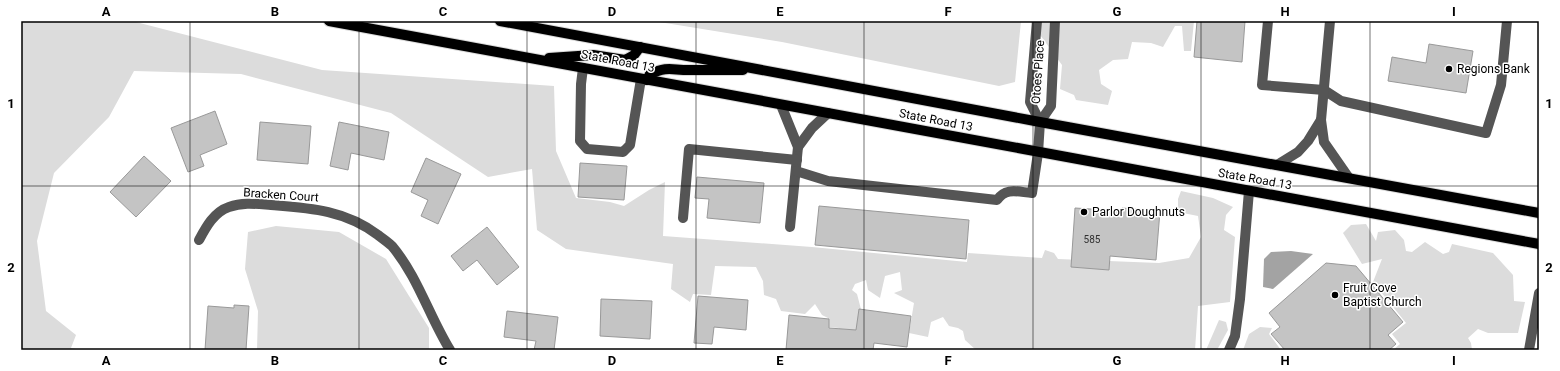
<svg xmlns="http://www.w3.org/2000/svg" width="1560" height="371" font-family="Roboto,sans-serif">
	<style>
		.green { fill: #dcdcdc }
		.water { fill: #a3a3a3 }
		.building { fill: #c4c4c4; stroke: #999 }
		.lines { fill: none; stroke-linecap: round; stroke-linejoin: round }
		.major-casing { stroke: #dbdbdb; stroke-width: 12 }
		.minor { stroke: #555; stroke-width: 10 }
		.major { stroke: #000; stroke-width: 10 }
		.grid { fill: none; stroke: #000; stroke-width: 1; stroke-opacity: 0.55 }
		.poi-dot { fill: #000; stroke: #fff; stroke-width: 1.5 }
		.labels { text-anchor: middle; stroke-width: 3; stroke-linejoin: round; paint-order: stroke }
		.number-label { font-size: 10px; fill: #313131 }
		.street-label { font-size: 12px; fill: #000; stroke: #fff }
		.poi-label { font-size: 12px; fill: #000; stroke: #fff; text-anchor: start }
		.neatline { fill: none; stroke: #000; stroke-width: 1.5 }
		.grid-label { font-size: 13px; text-anchor: middle; font-weight: bold; fill: #000 }
	</style>
	<rect width="100%" height="100%" fill="#fff"/>
	<g class="green">
		<polygon points="21,21 132,21 322,70 554,86 556,151 576,198 610,202 624,206 649,190 665,182 663,236 812,247 967,262 968,253 1042,258 1045,250 1054,253 1058,259 1159,263 1189,258 1201,237 1198,216 1178,212 1178,199 1181,191 1213,198 1233,207 1226,215 1224,230 1235,237 1230,302 1198,306 1195,350 976,350 965,340 963,331 958,328 949,326 943,317 931,322 928,337 909,333 914,303 894,293 902,290 900,272 885,276 880,298 868,290 866,280 855,284 852,290 857,294 863,317 856,339 837,350 839,328 829,327 828,318 822,315 815,304 805,314 781,311 776,299 764,295 763,281 756,267 715,266 711,295 693,294 690,302 671,289 673,264 566,249 537,230 532,169 488,177 391,113 241,74 134,71 109,117 54,173 37,241 46,311 76,335 71,348 82,350 21,350"/>
		<polygon points="653,21 1021,21 1015,82 999,86 782,42"/>
		<polygon points="1030,21 1194,21 1191,51 1184,51 1182,26 1175,26 1163,47 1151,43 1132,42 1128,59 1113,60 1099,70 1101,84 1112,91 1108,105 1076,100 1074,95 1060,89 1062,65"/>
		<polygon points="1366,224 1376,241 1378,232 1395,230 1404,240 1406,251 1412,252 1425,242 1443,254 1449,252 1452,244 1493,253 1513,275 1514,301 1525,302 1518,333 1488,333 1478,329 1468,338 1471,343 1472,350 1393,350 1400,344 1392,334 1406,323 1373,282 1382,259 1362,264 1343,233 1351,225"/>
		<polygon points="276,226 339,232 386,259 429,328 429,350 257,350 258,311 245,269 248,232"/>
		<polygon points="1219,320 1226,322 1228,330 1217,350 1206,350"/>
		<polygon points="1260,327 1272,328 1269,334 1281,350 1243,350 1249,334"/>
	</g>
	<polygon class="water" points="1291,251 1313,254 1273,289 1263,287 1264,259 1271,252"/>
	<g class="building">
		<polygon points="1197,21 1245,21 1242,62 1194,57"/>
		<polygon points="1429,44 1473,51 1466,93 1388,81 1392,57 1426,63"/>
		<polygon points="215,111 227,144 200,155 204,166 188,172 171,128"/>
		<polygon points="260,122 311,126 308,164 257,160"/>
		<polygon points="339,122 389,132 384,160 351,153 348,170 330,166"/>
		<polygon points="144,156 171,181 136,217 110,192"/>
		<polygon points="426,158 461,174 438,224 421,216 428,200 411,192"/>
		<polygon points="580,163 627,166 624,200 578,197"/>
		<polygon points="697,177 764,183 760,223 707,218 709,199 695,198"/>
		<polygon points="819,206 969,220 966,259 815,245"/>
		<polygon points="1075,208 1122,211 1122,208 1160,211 1156,260 1110,256 1109,270 1071,267"/>
		<polygon points="487,227 519,267 497,285 477,260 463,271 451,256"/>
		<polygon points="1326,263 1356,266 1403,322 1388,335 1396,344 1389,350 1285,350 1271,334 1280,327 1269,313"/>
		<polygon points="698,296 748,300 746,330 714,327 712,344 694,343"/>
		<polygon points="601,299 652,301 650,339 600,336"/>
		<polygon points="234,305 249,306 246,350 205,350 208,306 234,308"/>
		<polygon points="859,309 911,316 907,347 874,343 873,350 786,350 789,315 829,319 829,328 856,330"/>
		<polygon points="507,311 558,317 554,350 534,350 536,341 504,337"/>
	</g>
	<g class="lines">
		<defs>
			<g id="major">
				<polyline points="329,21 1539,244"/>
				<polyline points="500,21 1040,122 1539,213"/>
				<polyline points="549,58 593,55 625,60 634,55 640,47"/>
				<path d="M647,80L650,74C668,66 671,70 689,70C707,70 725,70 743,70"/>
			</g>
		</defs>
		<use href="#major" class="major-casing"/>
		<g class="minor">
			<polyline points="1037,21 1030,102 1040,122"/>
			<polyline points="1268,21 1262,85 1324,90 1341,101 1486,133 1501,85 1507,21"/>
			<polyline points="1330,21 1321,120 1324,142 1349,178"/>
			<polyline points="583,68 581,84 580,141 587,149 623,152 630,145 641,79"/>
			<polyline points="781,105 798,147 790,227"/>
			<polyline points="798,147 812,128 828,113"/>
			<polyline points="1277,165 1298,152 1308,141 1321,120"/>
			<path d="M796,171L828,181L997,200C1006,187 1018,192 1032,193L1038,153L1040,122L1051,106L1055,21"/>
			<polyline points="683,218 689,149 797,160"/>
			<path d="M199,240C206,227 214,212 229,207C243,202 257,204 271,205C310,208 345,210 378,235C383,239 388,242 392,246C418,277 429,316 450,350"/>
			<polyline points="1229,350 1235,336 1240,299 1249,191"/>
			<polyline points="1529,350 1539,293"/>
		</g>
		<use href="#major" class="major"/>
	</g>
	<path class="grid" d="M190,21V350M359,21V350M527,21V350M696,21V350M864,21V350M1033,21V350M1201,21V350M1370,21V350M21,186H1539"/>
	<g class="poi-dot">
		<circle cx="1449" cy="69" r="4"/>
		<circle cx="1084" cy="212" r="4"/>
		<circle cx="1335" cy="295" r="4"/>
	</g>
	<g class="labels">
		<g class="number-label">
			<text x="1092" y="243">585</text>
		</g>
		<g class="street-label">
			<text transform="translate(618 61) rotate(11)" y="4">State Road 13</text>
			<text transform="translate(1038 72) rotate(-86)" y="4">Otoes Place</text>
			<text transform="translate(936 120) rotate(11)" y="4">State Road 13</text>
			<text transform="translate(1255 179) rotate(10)" y="4">State Road 13</text>
			<text transform="translate(281 195) rotate(4)" y="4">Bracken Court</text>
		</g>
		<g class="poi-label">
			<text x="1457" y="73">Regions Bank</text>
			<text x="1092" y="216">Parlor Doughnuts</text>
			<text x="1343" y="292">Fruit Cove<tspan x="1343" dy="14">Baptist Church</tspan></text>
		</g>
	</g>
	<rect width="1560" height="371" fill="none" stroke="#ffffff" stroke-width="44"/>
	<rect x="22" y="22" width="1516" height="327" class="neatline"/>
	<g class="grid-label">
		<text x="106" y="16">A</text>
		<text x="275" y="16">B</text>
		<text x="443" y="16">C</text>
		<text x="612" y="16">D</text>
		<text x="780" y="16">E</text>
		<text x="948" y="16">F</text>
		<text x="1117" y="16">G</text>
		<text x="1285" y="16">H</text>
		<text x="1454" y="16">I</text>
		<text x="11" y="108">1</text>
		<text x="1549" y="108">1</text>
		<text x="11" y="272">2</text>
		<text x="1549" y="272">2</text>
		<text x="106" y="365">A</text>
		<text x="275" y="365">B</text>
		<text x="443" y="365">C</text>
		<text x="612" y="365">D</text>
		<text x="780" y="365">E</text>
		<text x="948" y="365">F</text>
		<text x="1117" y="365">G</text>
		<text x="1285" y="365">H</text>
		<text x="1454" y="365">I</text>
	</g>
</svg>
